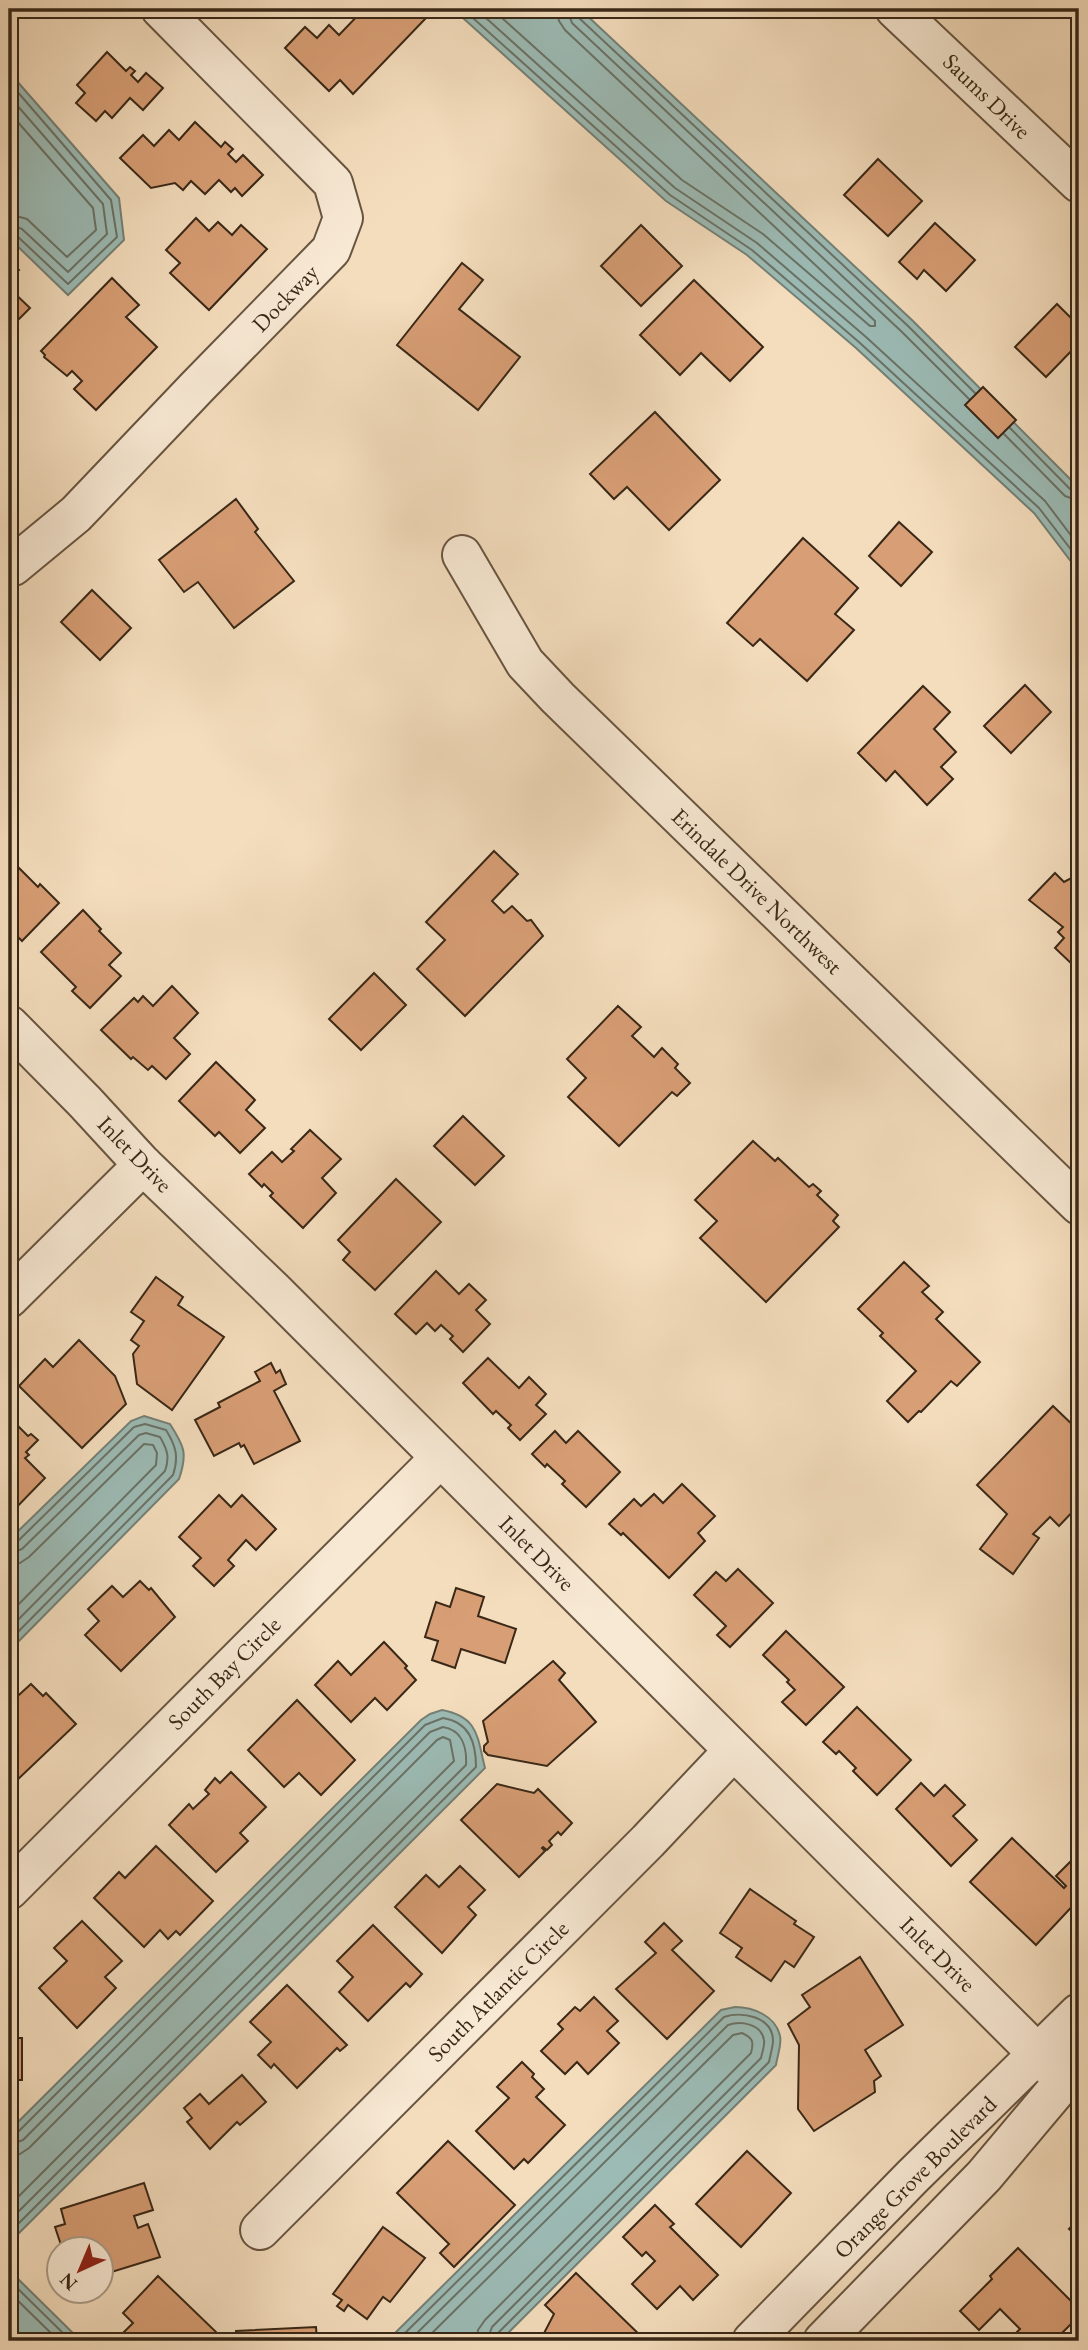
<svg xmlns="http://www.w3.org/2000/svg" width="1088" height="2350" font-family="'EB Garamond',serif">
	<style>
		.water { fill: #9cbbb5; stroke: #748076; stroke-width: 2 }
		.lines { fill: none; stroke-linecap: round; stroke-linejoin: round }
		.shore { stroke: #6a7266; stroke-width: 2 }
		.building { fill: #d89e75; stroke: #392817; stroke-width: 2 }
		.minor-casing { stroke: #685540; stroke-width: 42 }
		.minor { stroke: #f8e9d4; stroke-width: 38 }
		.labels { text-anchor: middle; stroke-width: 5; stroke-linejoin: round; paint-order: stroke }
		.street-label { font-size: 23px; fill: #392817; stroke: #f8e9d4 }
	</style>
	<rect width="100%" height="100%" fill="#f4ddbd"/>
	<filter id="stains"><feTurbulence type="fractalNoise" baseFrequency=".00286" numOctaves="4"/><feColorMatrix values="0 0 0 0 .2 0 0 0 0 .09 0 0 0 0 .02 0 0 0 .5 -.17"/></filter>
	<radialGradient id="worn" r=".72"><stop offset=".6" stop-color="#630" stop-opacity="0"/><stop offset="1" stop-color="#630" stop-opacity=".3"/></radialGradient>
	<g class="water">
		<polygon points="453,9 580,9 913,321 1079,488 1079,572 1034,513 856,348 747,255 666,201"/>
		<polygon points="9,72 119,198 124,240 68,295 9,238"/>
		<path d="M144,1416L170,1424C184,1446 188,1453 179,1479L9,1651V1540L131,1421Z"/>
		<path d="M442,1710C479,1717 477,1737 485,1768L9,2243V2131L421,1720L430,1714Z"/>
		<path d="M735,2007C753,2007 776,2016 780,2036C782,2044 777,2057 776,2065L500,2341H387L721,2010Z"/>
		<polygon points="9,2270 81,2341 9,2341"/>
	</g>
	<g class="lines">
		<g class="shore">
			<polyline points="463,9 670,195 752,250 860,343 1039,508 1079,560"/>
			<polyline points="476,9 675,188 757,243 866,337 1045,501 1079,546"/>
			<polyline points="492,9 682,180 763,234 870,326 875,326 875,321 565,30 559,21 557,9"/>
			<polyline points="567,9 572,23 902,332 969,399"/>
			<polyline points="576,9 578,17 908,326 975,393"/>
			<polyline points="9,82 111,200 117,237 68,284 16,235 9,233"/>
			<polyline points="9,96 103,204 107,234 68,272 22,229 9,224"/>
			<polyline points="9,112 93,208 96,230 67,257 27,219 9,214"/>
			<polyline points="1010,428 1071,490 1079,492"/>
			<polyline points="1004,434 1065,496 1079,501"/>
			<path d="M9,1545L17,1542L134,1427L145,1424L166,1430C176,1446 179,1457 173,1475L9,1641"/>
			<path d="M9,1554L22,1549L139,1435L146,1433L160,1437C167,1449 170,1457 165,1471L9,1629"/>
			<polyline points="9,1564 20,1563 29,1557 144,1444 153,1445 157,1453 156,1465 9,1614"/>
			<path d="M9,2136L17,2133L425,1725L443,1718C469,1722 476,1742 476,1767L9,2233"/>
			<path d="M9,2145L23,2140L430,1732L443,1727C462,1730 467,1747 466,1765L9,2221"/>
			<polyline points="9,2155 20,2154 29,2148 437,1740 443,1737 450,1740 454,1761 9,2206"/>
			<polyline points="9,2280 71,2341"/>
			<polyline points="9,2292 59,2341"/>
			<path d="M397,2341L724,2017C741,2011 772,2016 773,2040C773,2047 770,2056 769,2062L498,2333L496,2341"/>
			<path d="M409,2341L728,2025C740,2021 761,2023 764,2040C765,2045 762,2053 761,2058L492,2327L487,2341"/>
			<path d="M424,2341L733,2035L742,2033C753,2038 754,2042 751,2053L485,2320L478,2330L477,2341"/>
		</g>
	</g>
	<g class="building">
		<polygon points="364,9 414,9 425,19 353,94 340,80 329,91 285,48 305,27 317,38 329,25 339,35"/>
		<polygon points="107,52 126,71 130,67 135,71 131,75 138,82 146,73 163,88 143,110 130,98 112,118 105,111 96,121 76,103 85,93 77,85"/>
		<polygon points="195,122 221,147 225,142 233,149 228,154 236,162 243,155 263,175 242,196 235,188 231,192 219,180 205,194 191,181 183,190 175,183 151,188 120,158 143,135 154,146 169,130 179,140"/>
		<polygon points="878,159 922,201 888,236 844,195"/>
		<polygon points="196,218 209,231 218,222 232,235 241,225 267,249 209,310 170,273 180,263 166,250"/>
		<polygon points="935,223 975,260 946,291 924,270 917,279 899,262"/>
		<polygon points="641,225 682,266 641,306 601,266"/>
		<polygon points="9,260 19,270 9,279"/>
		<polygon points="462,263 483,280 459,309 520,357 478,410 397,345"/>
		<polygon points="112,278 139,305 126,317 157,347 96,410 74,389 82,381 72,371 67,376 44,357 45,355 41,351"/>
		<polygon points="694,280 763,347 730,381 701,353 680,375 640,335"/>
		<polygon points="9,288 30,308 9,329"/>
		<polygon points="1057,304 1079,326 1079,343 1046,377 1015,347"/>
		<polygon points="983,387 1016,420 998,438 965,405"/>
		<polygon points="655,412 720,480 669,530 627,487 614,499 590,474"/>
		<polygon points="236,499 258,529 255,532 294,581 234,628 198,582 184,592 159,560"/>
		<polygon points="899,522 932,552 901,586 869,556"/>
		<polygon points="803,538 858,588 835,614 854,630 807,681 760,639 753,646 727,623"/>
		<polygon points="92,590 131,628 100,660 61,622"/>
		<polygon points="1025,685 1051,712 1011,753 984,726"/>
		<polygon points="923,686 950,712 934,729 956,752 941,767 953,779 927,805 895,771 886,781 858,753"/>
		<polygon points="494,851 518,874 492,901 504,913 512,906 527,921 531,920 543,936 465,1016 417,969 445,940 426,922"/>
		<polygon points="17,866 38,887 40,884 59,903 22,941 9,928 9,870 11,872"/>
		<polygon points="1055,873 1064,882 1077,875 1079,878 1079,960 1074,966 1055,948 1064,938 1058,932 1063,927 1029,900"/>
		<polygon points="83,910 101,929 99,931 121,953 109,965 121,976 90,1008 72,991 76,987 41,952"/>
		<polygon points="374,973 406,1005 361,1050 329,1019"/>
		<polygon points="172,986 198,1013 174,1038 190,1054 166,1079 152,1066 148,1070 133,1057 131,1059 101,1030 134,998 138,1002 143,996 153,1006"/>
		<polygon points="618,1006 641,1027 632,1036 654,1057 662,1048 678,1064 675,1068 690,1083 677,1096 672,1092 619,1146 568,1097 586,1078 567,1059"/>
		<polygon points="216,1062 255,1100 246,1110 265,1128 240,1153 219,1132 215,1136 179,1101"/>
		<polygon points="463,1116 504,1156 475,1185 434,1146"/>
		<polygon points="310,1130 341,1159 322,1178 336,1193 303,1228 270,1196 273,1193 264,1184 262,1187 249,1174 272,1152 282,1162 294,1151 291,1149"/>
		<polygon points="753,1141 775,1161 778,1158 809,1187 813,1184 821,1191 817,1195 838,1215 833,1221 839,1227 766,1302 700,1238 717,1221 695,1200"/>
		<polygon points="396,1179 441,1222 375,1290 343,1260 350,1252 338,1240"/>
		<polygon points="904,1262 929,1286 922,1292 943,1312 936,1319 980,1362 957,1386 951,1381 921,1412 919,1411 908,1422 887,1401 916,1371 880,1336 883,1333 858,1309"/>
		<polygon points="436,1271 459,1294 469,1284 486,1300 476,1310 490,1324 463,1352 450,1339 453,1336 441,1325 435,1331 427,1323 416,1334 395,1314"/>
		<polygon points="156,1277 183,1297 178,1305 224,1337 172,1410 137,1384 133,1354 139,1346 131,1340 144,1321 131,1312"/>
		<polygon points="79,1340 115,1376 126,1404 82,1448 19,1386 45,1359 53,1367"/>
		<polygon points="488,1358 519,1388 529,1377 546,1394 536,1405 546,1414 520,1440 508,1428 511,1425 496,1411 493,1414 463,1383"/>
		<polygon points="271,1363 276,1373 280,1370 286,1384 274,1391 300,1441 254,1464 244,1445 241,1447 239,1443 214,1456 195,1420 220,1407 218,1403 260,1381 255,1372"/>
		<polygon points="1053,1406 1079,1431 1079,1435 1072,1443 1079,1449 1079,1505 1059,1526 1050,1517 1033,1534 1039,1538 1013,1574 980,1549 1007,1514 977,1485"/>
		<polygon points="9,1417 28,1436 31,1434 38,1440 26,1452 29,1455 25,1458 45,1478 9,1515"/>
		<polygon points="555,1431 566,1443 578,1431 620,1472 586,1507 562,1484 565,1481 547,1464 545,1467 532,1454"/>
		<polygon points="682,1484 715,1516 698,1533 705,1541 669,1578 623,1533 621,1535 609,1524 634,1499 641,1506 654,1494 663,1503"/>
		<polygon points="219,1495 231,1507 242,1495 276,1529 256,1550 246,1540 228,1560 234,1566 214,1586 193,1566 201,1558 179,1537"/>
		<polygon points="738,1569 773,1603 730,1647 717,1635 726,1626 694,1595 716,1572 726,1581"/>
		<polygon points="140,1581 149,1590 151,1588 175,1617 121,1671 85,1635 99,1621 88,1609 112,1586 123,1597"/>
		<polygon points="456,1588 484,1597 478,1616 516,1629 505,1663 461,1649 455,1668 432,1660 438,1641 425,1637 436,1602 450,1607"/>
		<polygon points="786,1631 844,1687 806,1725 782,1702 795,1690 787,1682 789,1680 763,1655"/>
		<polygon points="384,1642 407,1666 405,1668 416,1680 387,1710 375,1698 351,1722 315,1685 338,1661 351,1675"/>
		<polygon points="553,1661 565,1673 559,1680 596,1722 547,1766 488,1755 484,1751 484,1746 488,1742 483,1721"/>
		<polygon points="31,1684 43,1696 46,1693 76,1724 14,1783 9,1778 9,1704"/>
		<polygon points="297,1700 355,1760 321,1795 299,1773 284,1787 248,1750"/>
		<polygon points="857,1707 911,1760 877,1795 853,1771 856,1768 839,1751 836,1754 823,1742"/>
		<polygon points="231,1772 266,1807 240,1833 248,1841 216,1872 169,1825 189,1804 193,1809 209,1794 205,1790 215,1778 220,1783"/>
		<polygon points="921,1783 934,1796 945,1785 965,1805 953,1816 977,1840 951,1866 896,1809"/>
		<polygon points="497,1784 534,1793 538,1789 572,1823 561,1835 558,1832 549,1841 552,1845 547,1850 543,1847 542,1848 545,1851 519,1877 461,1820"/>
		<polygon points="1012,1838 1064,1888 1066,1886 1056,1876 1071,1861 1079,1869 1079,1899 1036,1945 970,1882"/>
		<polygon points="156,1846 213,1901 180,1935 176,1931 168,1939 160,1930 144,1947 94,1898 119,1872 125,1878"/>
		<polygon points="460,1866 485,1890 468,1907 476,1915 442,1953 395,1907 426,1875 439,1887"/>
		<polygon points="750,1889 796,1921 794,1924 814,1937 794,1967 785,1961 771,1981 736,1957 742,1948 720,1933"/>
		<polygon points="82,1921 122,1961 105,1977 116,1988 77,2028 39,1988 67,1961 54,1948"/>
		<polygon points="664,1923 682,1941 672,1950 714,1991 667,2039 616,1989 656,1953 645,1942"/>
		<polygon points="373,1925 422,1974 410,1987 406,1983 368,2021 339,1992 353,1977 337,1961"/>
		<polygon points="860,1957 903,2025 865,2050 881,2076 874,2081 875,2092 814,2131 798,2109 799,2045 788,2024 810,2007 802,1995"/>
		<polygon points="287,1985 347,2045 340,2051 337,2048 297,2088 274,2064 271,2068 258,2055 271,2042 250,2022"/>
		<polygon points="594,1997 618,2021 607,2031 619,2043 588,2074 577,2062 565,2074 541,2051 563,2029 558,2024 575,2007 580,2011"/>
		<rect x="9" y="2038" width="13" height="42"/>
		<polygon points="522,2062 534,2074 532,2077 544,2089 536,2097 565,2125 528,2163 524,2159 514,2169 476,2131 509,2098 497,2087"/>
		<polygon points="242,2075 266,2102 240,2125 237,2122 210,2149 187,2122 192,2118 184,2108 200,2094 209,2104"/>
		<polygon points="448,2141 515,2205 454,2267 440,2253 449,2244 397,2193"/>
		<polygon points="747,2151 791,2193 741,2247 696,2204"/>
		<polygon points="144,2183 153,2210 134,2216 138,2228 148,2224 160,2257 102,2275 102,2248 62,2248 55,2227 65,2224 61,2209"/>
		<polygon points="655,2205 674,2224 670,2227 718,2275 693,2300 680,2286 657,2309 632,2284 655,2261 646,2252 642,2256 623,2237"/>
		<polygon points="1079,2218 1079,2238 1069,2229"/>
		<polygon points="383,2227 425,2258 390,2302 383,2297 367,2319 348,2305 344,2311 337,2306 342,2300 333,2294"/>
		<polygon points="1018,2248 1079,2309 1079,2316 1054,2341 1008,2341 1020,2329 1000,2309 979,2330 960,2311 992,2279 990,2276"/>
		<polygon points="576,2273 646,2341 540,2341 554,2314 545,2305"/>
		<polygon points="158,2276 216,2332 207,2341 123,2341 119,2337 133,2323 123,2313"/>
		<polygon points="316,2327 317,2341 236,2341 236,2331"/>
	</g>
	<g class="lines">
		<defs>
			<g id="minor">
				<polyline points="895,9 1079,183"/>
				<polyline points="462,555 525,663 558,698 1079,1205"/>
				<polyline points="13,566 76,514 198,386 331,250 343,218 333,183 161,9"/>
				<polyline points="9,1025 85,1102 143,1165 274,1291 1065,2081"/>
				<polyline points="9,1298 143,1165"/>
				<polyline points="9,1890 440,1458"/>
				<polyline points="260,2230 648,1841 733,1751"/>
				<polyline points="752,2341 912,2177 1079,2013"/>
				<polyline points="823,2341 984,2176 1079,2063"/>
			</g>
		</defs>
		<use href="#minor" class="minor-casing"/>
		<use href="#minor" class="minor"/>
	</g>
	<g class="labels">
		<g class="street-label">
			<text transform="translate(987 96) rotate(44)" y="8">Saums Drive</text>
			<text transform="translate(285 298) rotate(-46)" y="8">Dockway</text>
			<text transform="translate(757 891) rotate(44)" y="8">Erindale Drive Northwest</text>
			<text transform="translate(135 1154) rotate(46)" y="8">Inlet Drive</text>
			<text transform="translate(537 1553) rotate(45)" y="8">Inlet Drive</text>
			<text transform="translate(224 1673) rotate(-45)" y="8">South Bay Circle</text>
			<text transform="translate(938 1954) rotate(45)" y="8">Inlet Drive</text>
			<text transform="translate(498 1991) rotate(-45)" y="8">South Atlantic Circle</text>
			<text transform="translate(915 2177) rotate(-45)" y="8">Orange Grove Boulevard</text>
		</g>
	</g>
	<rect width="1088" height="2350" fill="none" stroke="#f4ddbd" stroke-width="35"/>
	<rect x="10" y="10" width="1067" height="2329" fill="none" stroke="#392817" stroke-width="3.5"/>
	<rect x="18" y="18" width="1053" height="2315" fill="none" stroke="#392817" stroke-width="2"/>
	<g transform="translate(80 2270) rotate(224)"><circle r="33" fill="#f8e9d4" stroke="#ac9c88" stroke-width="2"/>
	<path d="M0-5L12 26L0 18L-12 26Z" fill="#8f2418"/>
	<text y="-10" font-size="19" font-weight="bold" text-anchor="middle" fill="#392817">N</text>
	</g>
	<rect width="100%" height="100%" filter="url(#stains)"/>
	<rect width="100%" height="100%" fill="url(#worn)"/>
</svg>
